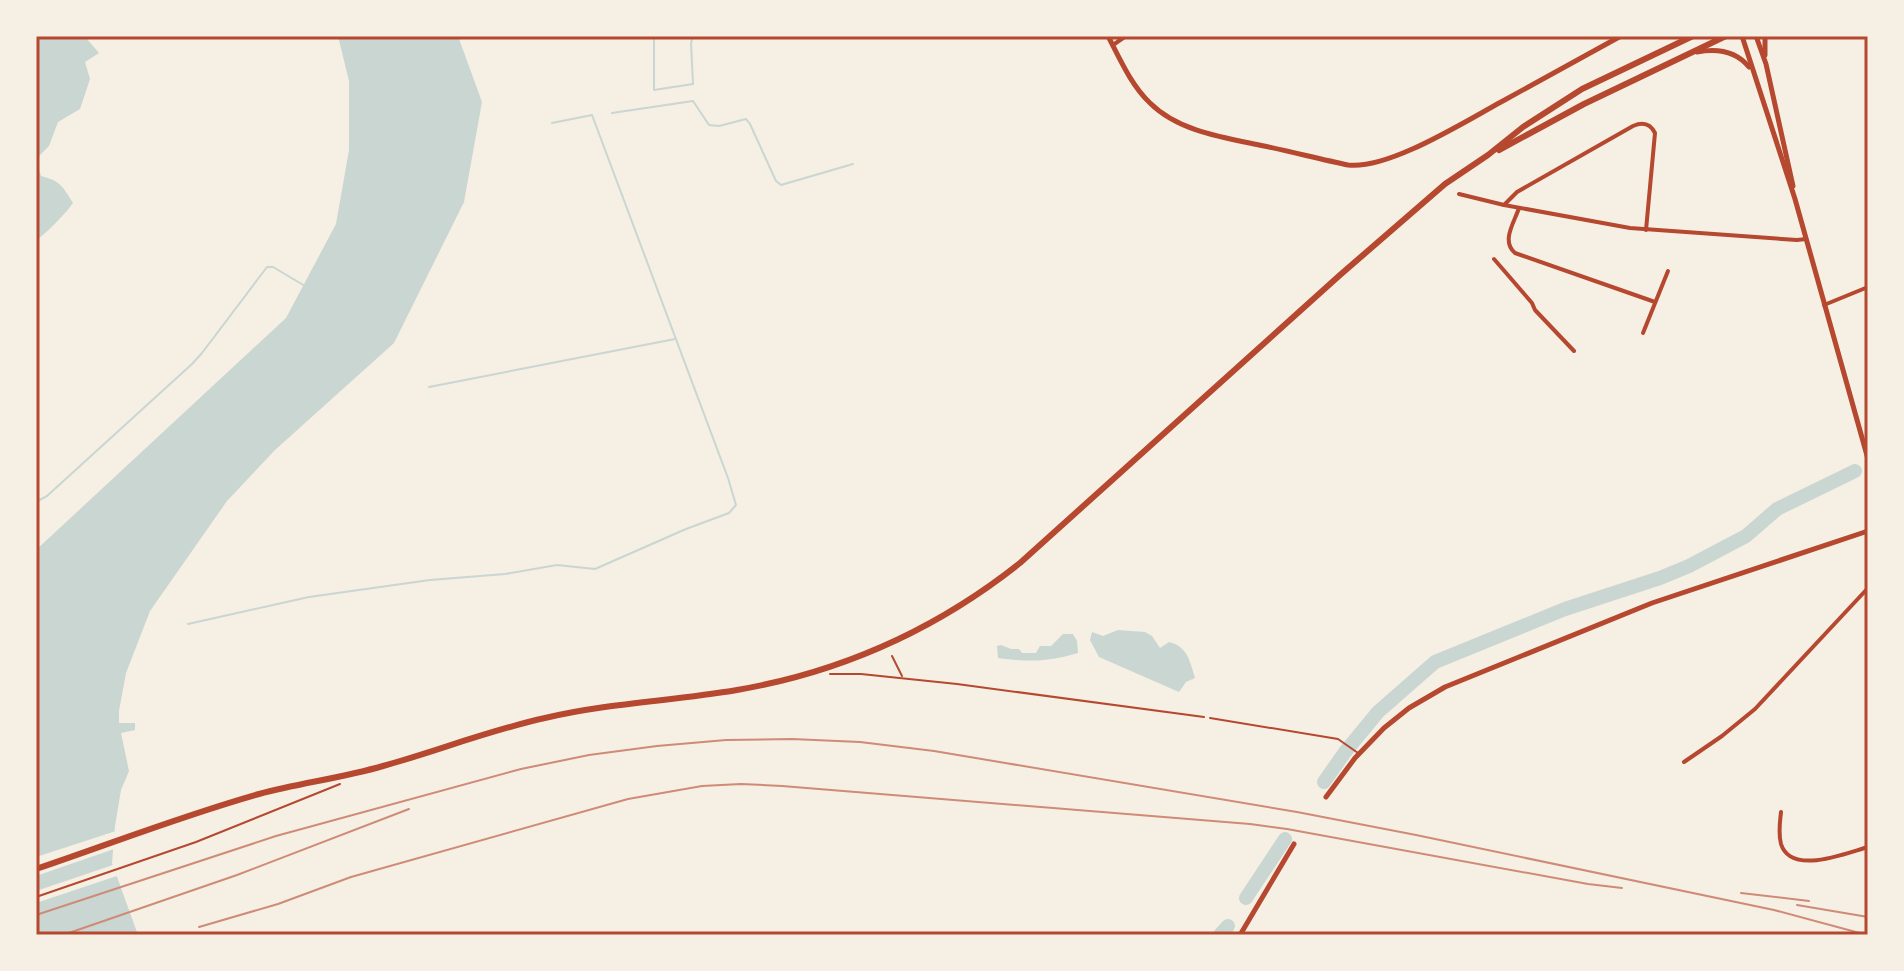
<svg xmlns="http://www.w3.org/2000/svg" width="1904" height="971" font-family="Jost,sans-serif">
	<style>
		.water { fill: #c9d6d2 }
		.pier { fill: #f6efe4 }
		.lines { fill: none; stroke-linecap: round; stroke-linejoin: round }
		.stream { stroke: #c9d6d2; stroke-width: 2 }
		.river { stroke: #c9d6d2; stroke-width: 14 }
		.path { stroke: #b5482f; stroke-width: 2 }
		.service { stroke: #b5482f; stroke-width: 2 }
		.minor { stroke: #b5482f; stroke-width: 4 }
		.tertiary { stroke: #b5482f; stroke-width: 5 }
		.primary { stroke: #b5482f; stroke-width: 6 }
		.rail { stroke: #cf8b77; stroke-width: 2 }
		.neatline { fill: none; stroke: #b5482f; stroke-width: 3 }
	</style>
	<rect width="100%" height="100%" fill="#f6efe4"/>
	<g class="water">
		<polygon points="42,36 80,36 87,39 99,53 85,62 90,79 80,109 58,122 49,146 36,159 36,43"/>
		<polygon points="338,36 458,36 482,102 464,202 394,343 275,450 227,501 150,611 126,673 119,711 119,723 135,723 135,730 121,733 129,771 121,790 115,826 112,863 138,935 36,935 36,550 286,318 336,224 349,150 349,81"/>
		<path d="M36,160L41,176C61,181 63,187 73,203C67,212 44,236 36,240Z"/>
		<path d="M1118,630L1145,632L1152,636L1160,648L1169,642C1187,646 1190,661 1195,678L1186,682L1179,692L1099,657L1090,640L1092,632L1103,636Z"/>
		<path d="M1063,634H1073L1077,641L1078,653C1048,662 1028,662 998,658L997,646L1001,645L1011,649H1019L1022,653H1036L1040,646H1051Z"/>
	</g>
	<g class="pier">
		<polygon points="119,830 117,848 36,876 36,857"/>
		<polygon points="116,864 120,875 36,903 36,891"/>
	</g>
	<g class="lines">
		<g class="stream">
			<polyline points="654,36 654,90 693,84 691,43 693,36"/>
			<polyline points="612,113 693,101 709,125 719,126 746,119 750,124 776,181 781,185 853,164"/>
			<polyline points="429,387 675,339"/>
			<polyline points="36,502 47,496 192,364 202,353 267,267 273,267 305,286"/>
			<polyline points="188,624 309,597 430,580 505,574 557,565 595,569 686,529 729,513 736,505 728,478 592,115 552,123"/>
		</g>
		<g class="river">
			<polyline points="1324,782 1345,752 1378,712 1435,662 1565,609 1660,578 1689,566 1746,536 1777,509 1855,471"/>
			<polyline points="1246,898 1285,839"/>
			<polyline points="1220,935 1228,926"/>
		</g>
		<g class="path">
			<polyline points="892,656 902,676"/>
			<polyline points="830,674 861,674 957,684 1204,717"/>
		</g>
		<g class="service">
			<polyline points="1210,718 1338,739 1358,753"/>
			<polyline points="36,897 196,842 340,784"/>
		</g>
		<g class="minor">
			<polyline points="1113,45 1126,36"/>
			<polyline points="1459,194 1504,205 1630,228 1797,240 1806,239"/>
			<path d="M1504,205L1517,192L1633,126C1642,122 1650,123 1655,133L1646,230"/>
			<path d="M1519,208C1514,223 1501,241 1515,253L1655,302"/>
			<polyline points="1494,259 1532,303 1535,310 1574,351"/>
			<polyline points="1824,305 1868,287"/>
			<polyline points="1643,333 1668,271"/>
			<polyline points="1684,762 1722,736 1755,709 1868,588"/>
			<path d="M1781,812C1780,822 1778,833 1781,844C1791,876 1846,853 1868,847"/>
		</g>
		<g class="tertiary">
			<path d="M1108,36C1120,59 1131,85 1150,103C1179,132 1226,138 1264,146C1292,152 1320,159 1348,165C1388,170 1464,122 1501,102C1541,80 1581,58 1621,36"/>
			<polyline points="1742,36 1795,199 1868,459"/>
			<polyline points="1756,36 1766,64 1793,186"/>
			<polyline points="1765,36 1765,55"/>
			<path d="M1697,52C1718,48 1736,51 1749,67"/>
			<polyline points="1326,797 1355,758 1384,728 1409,708 1445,687 1652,603 1868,531"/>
			<polyline points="1240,935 1294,844"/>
		</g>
		<g class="primary">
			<polyline points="1499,150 1584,104 1726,36"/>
			<path d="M36,869C110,844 184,815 259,794C300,783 342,778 383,766C437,751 490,730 545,718C608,703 673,701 737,690C841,672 937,629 1020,563L1340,275L1445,184L1488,155L1523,127L1582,89L1693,36"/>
		</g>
		<g class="rail">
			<polyline points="1741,893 1809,901"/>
			<polyline points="1797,905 1868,917"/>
			<polyline points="36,915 276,836 521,769 589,755 657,746 726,740 792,739 860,742 934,751 1297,812 1416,835 1774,910 1867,935"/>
			<polyline points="199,927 278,904 351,877 628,799 702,786 741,784 782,786 1250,824 1287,829 1588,884 1622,888"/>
			<polyline points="63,935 237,875 409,809"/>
		</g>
	</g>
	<rect width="1904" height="971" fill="none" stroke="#f6efe4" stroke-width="76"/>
	<rect x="38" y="38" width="1828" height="895" class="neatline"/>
</svg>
